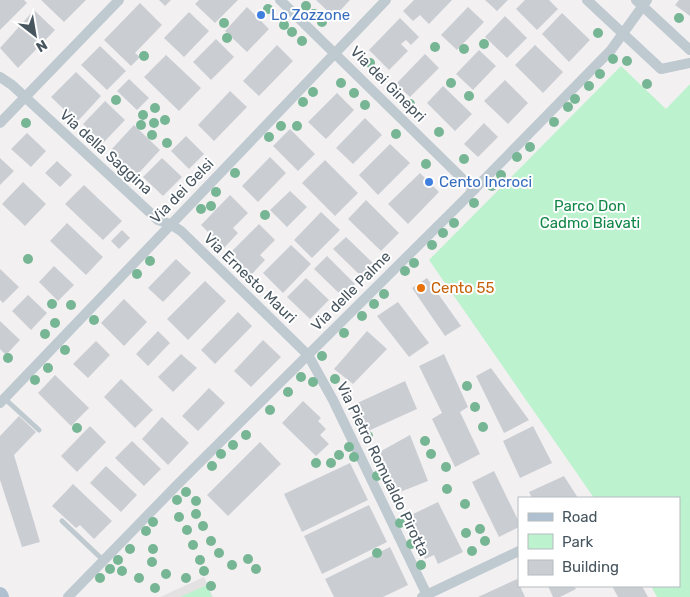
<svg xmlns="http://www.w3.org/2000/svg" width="690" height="597" font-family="Rubik,sans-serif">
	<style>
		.education { fill: #e4e1e3 }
		.green { fill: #bdf2cf }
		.building { fill: #caced3 }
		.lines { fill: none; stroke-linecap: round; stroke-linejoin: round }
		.service { stroke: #bec9d0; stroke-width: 5 }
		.minor { stroke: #bec9d0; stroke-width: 10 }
		.primary { stroke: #afc1d1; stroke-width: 16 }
		.tree { fill: #77b694 }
		.shop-dot { fill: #3f7fe0; stroke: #fff; stroke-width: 2 }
		.food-dot { fill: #e8710a; stroke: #fff; stroke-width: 2 }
		.labels { text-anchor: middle; stroke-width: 4; stroke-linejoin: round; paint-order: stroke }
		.shop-label { font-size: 15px; fill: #366cbe; stroke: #fff; text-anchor: start }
		.street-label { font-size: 15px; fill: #47555f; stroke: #fff }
		.park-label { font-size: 15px; fill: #128647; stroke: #fff }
		.food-label { font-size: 15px; fill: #c56008; stroke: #fff; text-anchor: start }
	</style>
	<rect width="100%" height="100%" fill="#f3f0f1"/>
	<polygon class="education" points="204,577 213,597 160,597"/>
	<g class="green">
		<polygon points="621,66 666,109 690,84 690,597 657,597 651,586 679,586 679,498 594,498 429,260"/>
		<polygon points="207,585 212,597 180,597"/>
	</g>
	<g class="building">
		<polygon points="0,0 24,0 27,3 0,30"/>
		<polygon points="41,0 86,0 64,22"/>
		<polygon points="159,0 171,0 165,6"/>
		<polygon points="199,0 238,0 215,23 195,4"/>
		<polygon points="316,0 350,0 334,17"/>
		<polygon points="414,0 452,0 429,24 420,15 413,21 403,11"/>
		<polygon points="485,0 508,0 497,11"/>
		<polygon points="525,0 549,0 558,9 537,30 516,9"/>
		<polygon points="679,0 690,0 690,16 675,5"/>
		<polygon points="140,3 162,25 135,53 140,57 131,66 104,40"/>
		<polygon points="247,7 269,29 247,52 225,31"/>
		<polygon points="468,7 484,22 457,50 441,35"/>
		<polygon points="34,10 55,30 18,68 0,48"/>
		<polygon points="189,12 209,31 184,57 164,38"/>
		<polygon points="562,13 590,40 569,62 542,34"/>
		<polygon points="505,16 527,38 507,58 485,37"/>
		<polygon points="400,18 419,37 411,45 406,40 401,44 408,51 389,70 369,50"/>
		<polygon points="216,39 234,57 211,80 193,62"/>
		<polygon points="277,45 293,61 259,96 243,81"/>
		<polygon points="535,45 563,72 543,93 515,65"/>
		<polygon points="100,46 126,71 107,90 81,65"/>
		<polygon points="479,50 496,66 473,90 456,74"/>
		<polygon points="425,54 439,68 410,97 396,84"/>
		<polygon points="166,55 201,88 179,111 144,77"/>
		<polygon points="76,72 101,96 77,122 51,97"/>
		<polygon points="129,79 149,98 137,110 117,91"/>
		<polygon points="505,80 528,103 508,124 484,101"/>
		<polygon points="443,86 472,114 455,131 427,103"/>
		<polygon points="230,91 247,107 214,141 198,125"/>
		<polygon points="337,93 354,110 326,139 308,122"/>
		<polygon points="105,101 125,120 103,143 83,124"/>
		<polygon points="365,118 382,135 353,164 336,148"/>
		<polygon points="484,123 498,137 478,157 464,144"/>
		<polygon points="134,125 160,150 136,176 110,151"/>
		<polygon points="290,129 315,154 298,171 273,146"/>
		<polygon points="27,133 46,151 31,167 11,149"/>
		<polygon points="186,136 204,154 189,169 171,151"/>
		<polygon points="390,144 410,163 378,195 359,175"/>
		<polygon points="270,157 286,173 258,202 242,186"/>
		<polygon points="0,158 14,171 0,185"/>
		<polygon points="162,158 182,177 163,196 143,177"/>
		<polygon points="325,160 358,193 335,216 302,183"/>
		<polygon points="57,161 72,175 60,187 45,173"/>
		<polygon points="420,173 439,192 408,224 388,204"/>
		<polygon points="23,182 46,204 25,226 2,204"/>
		<polygon points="84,185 122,221 103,240 65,204"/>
		<polygon points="290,191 307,207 287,227 270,210"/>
		<polygon points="230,195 248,213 233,228 238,233 224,248 201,225"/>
		<polygon points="366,200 399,233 381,251 348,219"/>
		<polygon points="321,212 340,230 312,258 294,240"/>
		<polygon points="67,223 103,257 86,275 50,241"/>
		<polygon points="259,224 275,240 260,255 265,260 251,275 230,253"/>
		<polygon points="122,230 130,238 119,249 111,241"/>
		<polygon points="346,237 374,264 362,277 333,249"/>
		<polygon points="291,245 311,264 283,293 263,273"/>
		<polygon points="327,256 355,284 342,296 314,269"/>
		<polygon points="176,259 191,273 163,302 148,288"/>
		<polygon points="54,266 74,285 58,301 39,282"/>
		<polygon points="0,269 19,287 3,303 0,300"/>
		<polygon points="306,278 329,300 310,319 287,297"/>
		<polygon points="427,278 461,326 445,336 412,288"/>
		<polygon points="205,281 226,301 188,340 167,319"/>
		<polygon points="28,295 47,313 31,330 12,311"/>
		<polygon points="124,299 147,322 124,346 101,323"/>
		<polygon points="398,302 429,343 409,357 377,316"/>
		<polygon points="238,312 252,326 215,364 201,350"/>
		<polygon points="0,321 20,340 6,355 0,349"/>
		<polygon points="158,331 170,343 148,366 136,354"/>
		<polygon points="367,331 387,349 353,384 334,369"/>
		<polygon points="263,340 281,357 251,387 234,371"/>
		<polygon points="96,341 110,355 88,378 73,364"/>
		<polygon points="181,354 197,368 173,392 158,377"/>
		<polygon points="444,354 468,407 460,412 480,454 455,467 432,419 442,413 419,366"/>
		<polygon points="491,368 529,420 504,433 476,376"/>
		<polygon points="55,375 89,408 71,426 38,393"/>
		<polygon points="121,379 153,410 135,428 104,397"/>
		<polygon points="405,381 417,409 366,432 353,405"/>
		<polygon points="209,388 225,403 198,431 182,416"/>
		<polygon points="303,401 321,418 318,421 326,429 320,435 329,444 316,456 282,423"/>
		<polygon points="19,416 36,432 14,455 40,542 22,547 0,480 0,436"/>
		<polygon points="162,417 189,443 168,465 142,439"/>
		<polygon points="90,426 106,442 77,472 61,456"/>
		<polygon points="533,426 552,463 520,478 503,441"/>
		<polygon points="410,435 428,481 395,494 374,455"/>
		<polygon points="132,441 161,469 144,486 115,458"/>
		<polygon points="260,442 281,464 228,516 207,495"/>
		<polygon points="350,463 368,500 302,532 284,494"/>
		<polygon points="106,466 137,495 121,512 90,483"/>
		<polygon points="494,471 519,522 519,527 499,537 472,482"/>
		<polygon points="564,476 578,498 532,498 529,492"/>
		<polygon points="73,484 112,521 94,539 80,525 76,528 52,506"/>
		<polygon points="438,502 463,552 438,564 434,555 425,559 407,523 413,520 411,515"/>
		<polygon points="369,505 387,542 322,574 304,536"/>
		<polygon points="390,547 408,585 383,597 334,597 325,579"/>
		<polygon points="517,579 525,597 478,597"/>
		<polygon points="548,586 574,586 576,589 560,597 553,597"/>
		<polygon points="612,586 642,586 648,597 618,597"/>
	</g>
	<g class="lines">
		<g class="service">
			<polyline points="5,399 39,430"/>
			<polyline points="62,521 103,560"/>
		</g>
		<g class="minor">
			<polyline points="280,0 474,190"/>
			<polyline points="587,0 661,69 690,63"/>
			<polyline points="636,0 690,50"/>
			<polyline points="0,77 12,85 158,220 170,224 181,231 308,355 333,400 428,597"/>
			<polyline points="0,123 119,0"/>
			<polyline points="0,403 386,0"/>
			<polyline points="68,597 177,485 461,203 611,50 647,0"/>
			<polyline points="422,597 519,551"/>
		</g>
		<polyline class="primary" points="0,595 1,597"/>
	</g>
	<g class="tree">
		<circle cx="306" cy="6" r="5"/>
		<circle cx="268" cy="9" r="5"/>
		<circle cx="314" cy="14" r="5"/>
		<circle cx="679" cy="18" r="5"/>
		<circle cx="322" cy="22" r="5"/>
		<circle cx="224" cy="23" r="5"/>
		<circle cx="284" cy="25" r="5"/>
		<circle cx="292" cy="32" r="5"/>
		<circle cx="598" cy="33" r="5"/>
		<circle cx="227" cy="38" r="5"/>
		<circle cx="302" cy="41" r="5"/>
		<circle cx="484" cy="44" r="5"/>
		<circle cx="435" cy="47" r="5"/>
		<circle cx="464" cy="49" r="5"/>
		<circle cx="144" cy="56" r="5"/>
		<circle cx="613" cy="59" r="5"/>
		<circle cx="627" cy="61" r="5"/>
		<circle cx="370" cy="63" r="5"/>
		<circle cx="600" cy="74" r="5"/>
		<circle cx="382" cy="79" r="5"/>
		<circle cx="341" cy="83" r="5"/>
		<circle cx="451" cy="83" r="5"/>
		<circle cx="647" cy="84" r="5"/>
		<circle cx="589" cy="86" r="5"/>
		<circle cx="313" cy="92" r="5"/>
		<circle cx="354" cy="93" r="5"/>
		<circle cx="469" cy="96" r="5"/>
		<circle cx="575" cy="99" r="5"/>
		<circle cx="116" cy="100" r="5"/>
		<circle cx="303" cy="102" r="5"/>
		<circle cx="410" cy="104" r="5"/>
		<circle cx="365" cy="105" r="5"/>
		<circle cx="568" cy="107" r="5"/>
		<circle cx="155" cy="108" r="5"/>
		<circle cx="143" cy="115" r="5"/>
		<circle cx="165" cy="120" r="5"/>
		<circle cx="554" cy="122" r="5"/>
		<circle cx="26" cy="123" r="5"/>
		<circle cx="154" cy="123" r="5"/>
		<circle cx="141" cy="125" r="5"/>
		<circle cx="281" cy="126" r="5"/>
		<circle cx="297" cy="126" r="5"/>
		<circle cx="439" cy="132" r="5"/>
		<circle cx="396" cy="134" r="5"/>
		<circle cx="152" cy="135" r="5"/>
		<circle cx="269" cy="137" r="5"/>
		<circle cx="167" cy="143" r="5"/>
		<circle cx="530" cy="147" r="5"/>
		<circle cx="517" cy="157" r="5"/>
		<circle cx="464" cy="159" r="5"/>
		<circle cx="426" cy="164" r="5"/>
		<circle cx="235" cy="173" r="5"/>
		<circle cx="501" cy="175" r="5"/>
		<circle cx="492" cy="186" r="5"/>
		<circle cx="216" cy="192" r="5"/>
		<circle cx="474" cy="203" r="5"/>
		<circle cx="211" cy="206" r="5"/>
		<circle cx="201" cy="209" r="5"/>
		<circle cx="265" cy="215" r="5"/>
		<circle cx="454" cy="223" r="5"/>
		<circle cx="443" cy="233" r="5"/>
		<circle cx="432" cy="245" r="5"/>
		<circle cx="28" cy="259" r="5"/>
		<circle cx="150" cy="261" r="5"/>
		<circle cx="414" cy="263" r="5"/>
		<circle cx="405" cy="271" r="5"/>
		<circle cx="137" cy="274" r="5"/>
		<circle cx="384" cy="294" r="5"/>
		<circle cx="52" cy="304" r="5"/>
		<circle cx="374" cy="304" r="5"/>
		<circle cx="71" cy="305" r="5"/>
		<circle cx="362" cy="316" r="5"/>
		<circle cx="94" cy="320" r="5"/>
		<circle cx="55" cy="323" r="5"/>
		<circle cx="344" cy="333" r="5"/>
		<circle cx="45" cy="334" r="5"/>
		<circle cx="65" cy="350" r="5"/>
		<circle cx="322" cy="356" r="5"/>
		<circle cx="8" cy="358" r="5"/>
		<circle cx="48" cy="368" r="5"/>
		<circle cx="301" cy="377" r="5"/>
		<circle cx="335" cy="379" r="5"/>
		<circle cx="35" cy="380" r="5"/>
		<circle cx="313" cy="382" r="5"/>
		<circle cx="467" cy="386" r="5"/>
		<circle cx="288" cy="392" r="5"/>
		<circle cx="475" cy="407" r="5"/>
		<circle cx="270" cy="410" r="5"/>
		<circle cx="483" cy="427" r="5"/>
		<circle cx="77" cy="428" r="5"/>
		<circle cx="246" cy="435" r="5"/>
		<circle cx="368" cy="436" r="5"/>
		<circle cx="425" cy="441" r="5"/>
		<circle cx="233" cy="445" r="5"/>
		<circle cx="349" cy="447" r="5"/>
		<circle cx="221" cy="454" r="5"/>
		<circle cx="431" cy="454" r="5"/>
		<circle cx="339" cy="455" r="5"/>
		<circle cx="354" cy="457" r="5"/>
		<circle cx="316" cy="463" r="5"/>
		<circle cx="331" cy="463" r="5"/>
		<circle cx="212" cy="466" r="5"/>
		<circle cx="446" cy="467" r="5"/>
		<circle cx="377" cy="476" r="5"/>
		<circle cx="447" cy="489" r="5"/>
		<circle cx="186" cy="492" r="5"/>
		<circle cx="177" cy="500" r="5"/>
		<circle cx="196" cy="501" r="5"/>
		<circle cx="465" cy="504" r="5"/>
		<circle cx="196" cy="514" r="5"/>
		<circle cx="179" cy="517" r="5"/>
		<circle cx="153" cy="522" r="5"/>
		<circle cx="400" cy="523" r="5"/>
		<circle cx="203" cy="526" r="5"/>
		<circle cx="480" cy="529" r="5"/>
		<circle cx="187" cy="530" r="5"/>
		<circle cx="146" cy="531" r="5"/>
		<circle cx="466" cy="533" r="5"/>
		<circle cx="211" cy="541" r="5"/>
		<circle cx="485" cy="541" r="5"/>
		<circle cx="411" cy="544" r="5"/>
		<circle cx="193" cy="545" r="5"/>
		<circle cx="130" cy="549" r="5"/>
		<circle cx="153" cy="549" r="5"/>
		<circle cx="472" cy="551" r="5"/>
		<circle cx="219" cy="553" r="5"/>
		<circle cx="377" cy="553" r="5"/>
		<circle cx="248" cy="559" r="5"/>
		<circle cx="118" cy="560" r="5"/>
		<circle cx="200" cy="560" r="5"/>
		<circle cx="152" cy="562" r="5"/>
		<circle cx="232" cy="565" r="5"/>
		<circle cx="421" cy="565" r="5"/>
		<circle cx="110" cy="569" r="5"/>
		<circle cx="256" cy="569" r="5"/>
		<circle cx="122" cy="571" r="5"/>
		<circle cx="204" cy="571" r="5"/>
		<circle cx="166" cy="574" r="5"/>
		<circle cx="100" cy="578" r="5"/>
		<circle cx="139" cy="578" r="5"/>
		<circle cx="186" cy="578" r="5"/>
		<circle cx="211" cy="586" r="5"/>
		<circle cx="155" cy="588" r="5"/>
	</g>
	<g class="shop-dot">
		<circle cx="261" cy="15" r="5"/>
		<circle cx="429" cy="182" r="5"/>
	</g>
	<circle class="food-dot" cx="421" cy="288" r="5"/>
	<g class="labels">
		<g class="shop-label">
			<text x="271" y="20">Lo Zozzone</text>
			<text x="439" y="187">Cento Incroci</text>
		</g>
		<g class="street-label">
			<text transform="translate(388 84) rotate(45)" y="5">Via dei Ginepri</text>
			<text transform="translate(106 152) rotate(42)" y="5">Via della Saggina</text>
			<text transform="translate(182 191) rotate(-46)" y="5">Via dei Gelsi</text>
			<text transform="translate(250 278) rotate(44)" y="5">Via Ernesto Mauri</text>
			<text transform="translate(351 291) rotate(-45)" y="5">Via delle Palme</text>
			<text transform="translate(383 469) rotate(64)" y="5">Via Pietro Romualdo Pirotta</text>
		</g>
		<g class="park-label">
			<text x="590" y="211">Parco Don<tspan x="590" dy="17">Cadmo Biavati</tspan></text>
		</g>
		<g class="food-label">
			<text x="431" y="293">Cento 55</text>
		</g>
	</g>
	<rect x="518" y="497" width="162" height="90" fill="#ffffff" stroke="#b5bbbf"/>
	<rect x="528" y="513" width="25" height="8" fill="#afc1d1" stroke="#b5bbbf"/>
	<text x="562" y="522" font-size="15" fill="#47555f">Road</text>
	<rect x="528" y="534" width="25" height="15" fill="#bdf2cf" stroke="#b5bbbf"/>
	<text x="562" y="547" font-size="15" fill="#47555f">Park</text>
	<rect x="528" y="560" width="25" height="15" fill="#caced3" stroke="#b5bbbf"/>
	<text x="562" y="572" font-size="15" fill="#47555f">Building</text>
	<g transform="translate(35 35) rotate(149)" stroke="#ffffff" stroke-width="4" paint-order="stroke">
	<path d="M0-4L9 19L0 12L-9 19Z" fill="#47555f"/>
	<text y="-8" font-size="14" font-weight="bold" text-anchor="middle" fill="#47555f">N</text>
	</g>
</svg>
